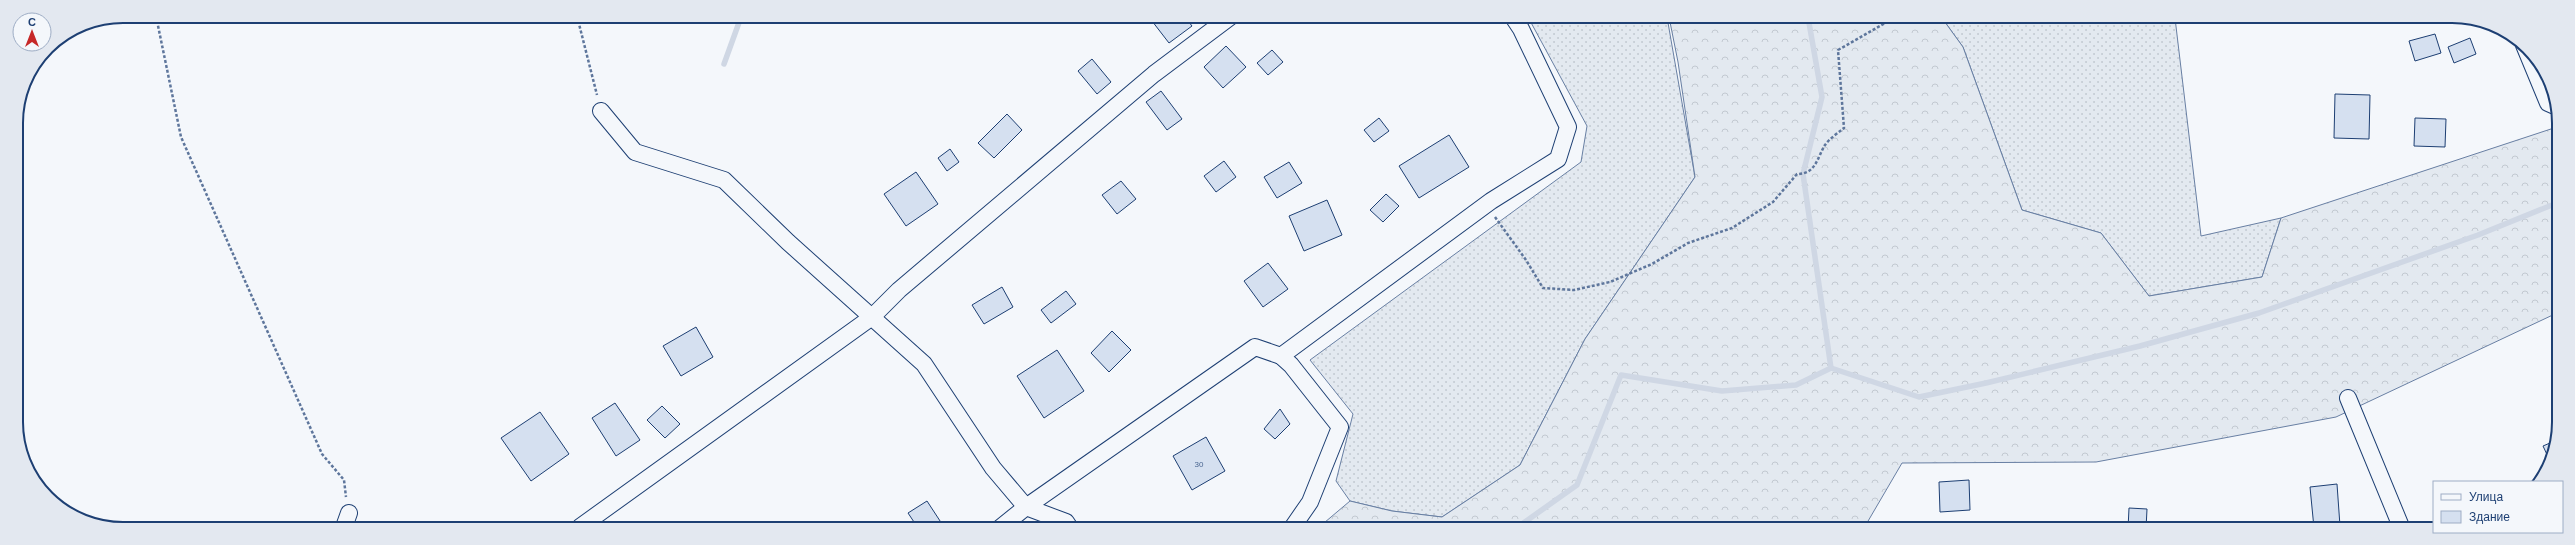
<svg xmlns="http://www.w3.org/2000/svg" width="2575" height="545" font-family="Helvetica,sans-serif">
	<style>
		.grass { fill: url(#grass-dots); stroke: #687fa3 }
		.forest { fill: url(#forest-crowns); stroke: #687fa3 }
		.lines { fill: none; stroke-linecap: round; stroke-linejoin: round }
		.stream { stroke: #cfd7e4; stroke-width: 5.5 }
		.building { fill: #d5e0f0; stroke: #1d3f73 }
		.minor-casing { stroke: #1d3f73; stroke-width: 18 }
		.path { stroke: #5e769c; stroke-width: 2.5; stroke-dasharray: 3 2; stroke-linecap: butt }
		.minor { stroke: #f4f7fb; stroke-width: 16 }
		.labels { text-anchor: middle; stroke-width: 3; stroke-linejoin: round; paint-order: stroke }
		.number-label { font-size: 8px; fill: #4b6792 }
		.rim { fill: none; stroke: #1d3f73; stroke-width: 2 }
	</style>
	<defs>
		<pattern id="grass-dots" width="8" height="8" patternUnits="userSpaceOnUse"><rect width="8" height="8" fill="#e3e9f0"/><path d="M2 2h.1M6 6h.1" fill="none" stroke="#c2c9d1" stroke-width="1.8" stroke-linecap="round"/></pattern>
		<pattern id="forest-crowns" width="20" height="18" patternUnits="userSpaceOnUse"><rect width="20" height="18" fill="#e3e9f0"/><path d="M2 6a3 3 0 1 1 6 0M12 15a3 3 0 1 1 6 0" fill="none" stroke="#c2c9d1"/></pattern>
	</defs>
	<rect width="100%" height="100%" fill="#f4f7fb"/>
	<g class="grass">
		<polygon points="1528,17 1667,17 1695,177 1585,339 1520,465 1442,517 1392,511 1350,501 1336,481 1353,414 1310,360 1581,162 1587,126"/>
		<polygon points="1942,18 2175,18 2201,236 2281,218 2262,277 2149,296 2101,233 2022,210 1963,47"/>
	</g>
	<polygon class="forest" points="1669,17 1942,18 1963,47 2022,210 2101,233 2149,296 2262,277 2281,218 2557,127 2557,313 2336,417 2096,462 1902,463 1864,528 1318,528 1350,501 1392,511 1442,517 1520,465 1585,339 1695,177 1678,62"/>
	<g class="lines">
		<g class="stream">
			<polyline points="724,64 741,17"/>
			<polyline points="1831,368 1919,397 1986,383 2140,346 2259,313 2478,235 2557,203"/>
			<polyline points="1523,528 1522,524 1577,485 1621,375 1722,391 1796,385 1831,368 1803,174 1822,97 1808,17"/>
		</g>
	</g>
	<g class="building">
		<polygon points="1157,17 1185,17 1192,26 1169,43 1152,21"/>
		<polygon points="2435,34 2441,53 2415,61 2409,41"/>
		<polygon points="2470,38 2476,54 2454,63 2448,47"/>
		<polygon points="1226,46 1246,67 1223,88 1204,67"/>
		<polygon points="1272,50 1283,62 1268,75 1257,63"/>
		<polygon points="1092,59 1111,82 1097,94 1078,71"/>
		<polygon points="1161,91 1182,119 1167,130 1146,102"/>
		<polygon points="2335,94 2370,95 2369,139 2334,138"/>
		<polygon points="1007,114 1022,130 994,158 978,143"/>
		<polygon points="1379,118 1389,131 1374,142 1364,130"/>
		<polygon points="2415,118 2446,119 2445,147 2414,146"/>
		<polygon points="1449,135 1469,167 1419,198 1399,166"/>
		<polygon points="950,149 959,162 947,171 938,158"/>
		<polygon points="1224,161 1236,177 1216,192 1204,176"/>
		<polygon points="1289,162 1302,183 1277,198 1264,177"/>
		<polygon points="916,172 938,204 906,226 884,194"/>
		<polygon points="1121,181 1136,199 1117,214 1102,195"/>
		<polygon points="1386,194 1399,206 1383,222 1370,210"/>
		<polygon points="1327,200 1342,235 1304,251 1289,216"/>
		<polygon points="1268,263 1288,289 1263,307 1244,281"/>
		<polygon points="1002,287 1013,307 984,324 972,305"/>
		<polygon points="1066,291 1076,304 1051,323 1041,310"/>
		<polygon points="696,327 713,357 681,376 663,346"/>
		<polygon points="1112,331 1131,350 1109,372 1091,353"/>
		<polygon points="1057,350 1084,391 1044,418 1017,376"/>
		<polygon points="615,403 640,440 616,456 592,418"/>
		<polygon points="662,406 680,424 665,438 647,420"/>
		<polygon points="1280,409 1290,424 1275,439 1264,429"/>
		<polygon points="540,412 569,454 531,481 501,438"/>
		<polygon points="1206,437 1225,471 1192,490 1173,456"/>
		<polygon points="2557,440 2557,443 2550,461 2543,446"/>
		<polygon points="1969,480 1970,510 1940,512 1939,482"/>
		<polygon points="2337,484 2340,526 2314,528 2310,487"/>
		<polygon points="927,501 944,527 943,528 918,528 908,513"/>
		<polygon points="2129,508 2147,509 2146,529 2128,529"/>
	</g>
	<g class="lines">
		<defs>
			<g id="minor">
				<polyline points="2524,45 2548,103 2557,107"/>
				<polyline points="601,111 635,152 724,180 788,242 924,364 993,468 1026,507 1066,522 1070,528"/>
				<polyline points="1281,356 1291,365 1340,427 1310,502 1292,528"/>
				<polyline points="2348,398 2402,529"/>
				<polyline points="344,527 349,513"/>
				<polyline points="580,527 872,317 899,290 1154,74 1230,17"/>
				<polyline points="1000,528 1026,507 1255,347 1281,356 1491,201 1558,159 1568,127 1521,29 1513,17"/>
			</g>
		</defs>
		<use href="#minor" class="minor-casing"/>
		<g class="path">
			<polyline points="156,16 181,137 322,454 344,480 346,497"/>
			<polyline points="577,16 597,95"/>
			<path d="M1495,217L1526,260L1543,288L1574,290L1610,282L1652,264L1688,243L1732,228L1773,202L1797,174C1816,174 1817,158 1825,145C1829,139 1838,133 1844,128L1838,50L1894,18"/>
		</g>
		<use href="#minor" class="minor"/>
	</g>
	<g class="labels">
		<g class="number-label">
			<text x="1199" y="467">30</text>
		</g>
	</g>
	<path d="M0 0H2575V545H0ZM123 23H2452A100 100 0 0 1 2552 123V422A100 100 0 0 1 2452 522H123A100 100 0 0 1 23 422V123A100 100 0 0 1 123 23Z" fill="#e3e8f0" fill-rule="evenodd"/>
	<path class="rim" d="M123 23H2452A100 100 0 0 1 2552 123V422A100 100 0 0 1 2452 522H123A100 100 0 0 1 23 422V123A100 100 0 0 1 123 23Z"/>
	<rect x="2433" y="481" width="130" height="52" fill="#f4f7fb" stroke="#9eadc5"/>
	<rect x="2441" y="494" width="20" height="6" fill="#f4f7fb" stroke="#9eadc5"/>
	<text x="2469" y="501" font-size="12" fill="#1d3f73">Улица</text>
	<rect x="2441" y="511" width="20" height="12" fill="#d5e0f0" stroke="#9eadc5"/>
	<text x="2469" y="521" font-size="12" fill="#1d3f73">Здание</text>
	<g transform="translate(32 32)"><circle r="19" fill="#f4f7fb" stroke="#9eadc5"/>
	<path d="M0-3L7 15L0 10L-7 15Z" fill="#c62828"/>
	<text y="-6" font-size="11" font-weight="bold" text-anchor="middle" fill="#1d3f73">С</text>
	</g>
</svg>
